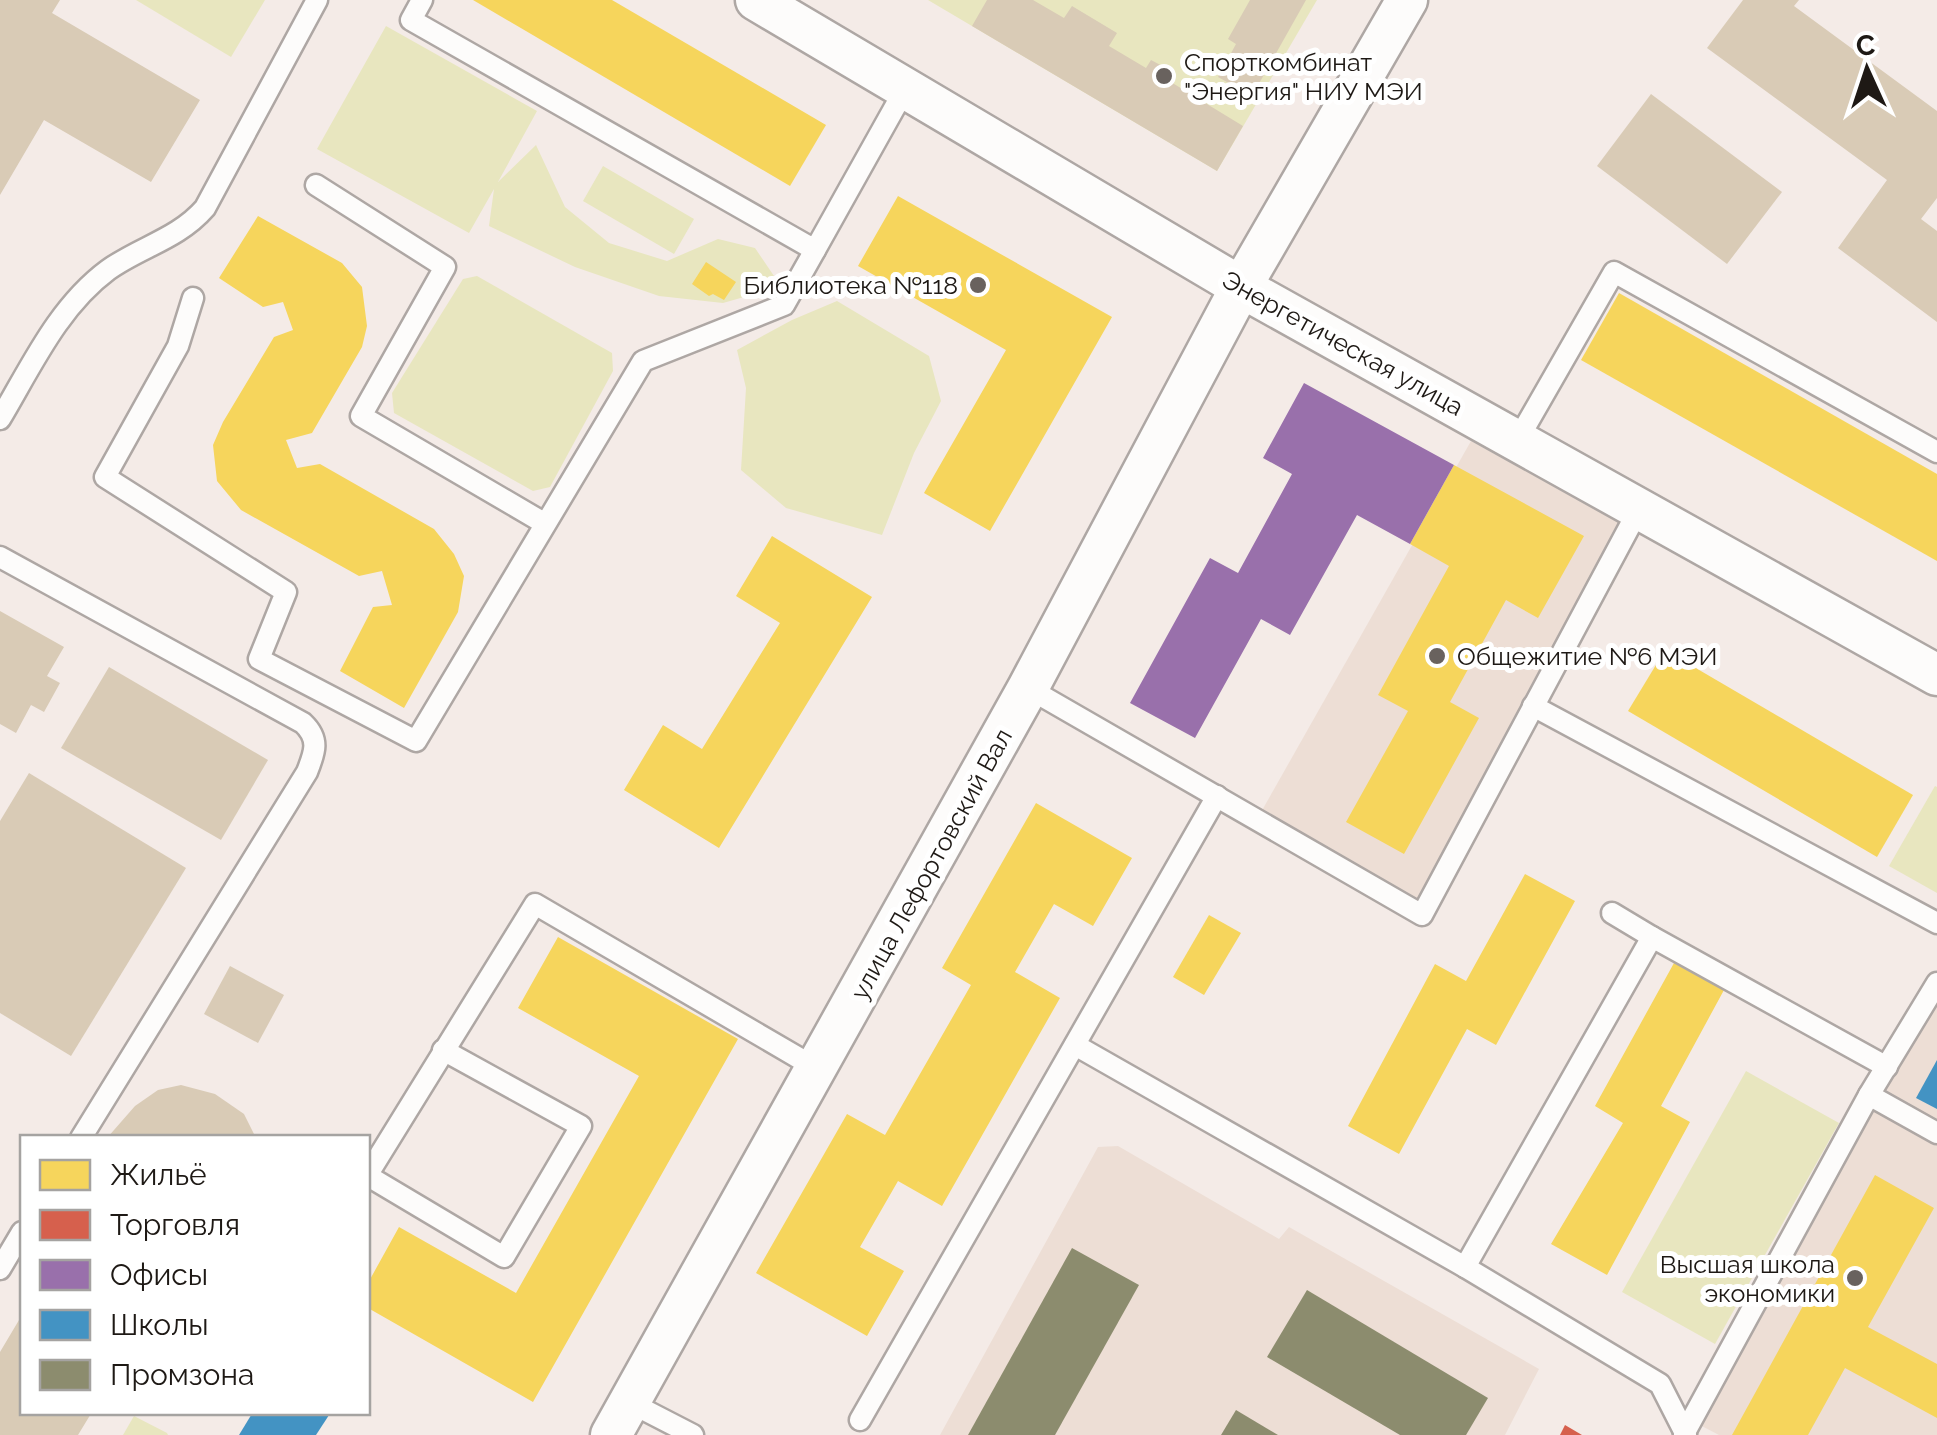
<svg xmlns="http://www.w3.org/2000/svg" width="1937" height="1435" font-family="Raleway,sans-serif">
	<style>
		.built { fill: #edded5 }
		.green { fill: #e8e6bf }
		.homes { fill: #f6d55c }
		.shops { fill: #d6604d }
		.offices { fill: #9970ab }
		.schools { fill: #4393c3 }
		.industry { fill: #8c8c6e }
		.building { fill: #d9cbb6 }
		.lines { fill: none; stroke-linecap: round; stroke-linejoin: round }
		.service-casing { stroke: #aea7a4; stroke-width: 25 }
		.minor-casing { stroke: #aea7a4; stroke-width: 45 }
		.service { stroke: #fdfcfb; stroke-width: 20 }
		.minor { stroke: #fdfcfb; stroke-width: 40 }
		.poi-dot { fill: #69625e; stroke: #fff; stroke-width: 4 }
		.labels { text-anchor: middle; stroke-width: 10; stroke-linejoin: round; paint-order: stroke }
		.poi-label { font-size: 25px; fill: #1e1915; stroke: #fff; text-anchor: start }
		.street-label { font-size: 25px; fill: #1e1915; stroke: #fff }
	</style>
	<rect width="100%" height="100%" fill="#f4ebe7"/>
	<g class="built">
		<polygon points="1471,441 1625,526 1419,912 1260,814"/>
		<polygon points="1937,983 1937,1435 1719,1435 1696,1423"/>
		<polygon points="1118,1146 1279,1239 1289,1227 1539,1369 1505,1435 940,1435 1098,1147"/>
	</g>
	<g class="green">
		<polygon points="136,0 265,0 231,57"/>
		<polygon points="928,0 1317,0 1217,171"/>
		<polygon points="386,26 537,111 498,182 536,145 565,207 609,243 667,261 718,239 755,248 776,279 744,297 723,303 659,296 575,267 489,226 494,189 469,233 317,149"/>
		<polygon points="603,166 694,219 674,254 583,201"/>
		<polygon points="477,276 612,353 613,371 550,487 533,491 394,413 392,393 463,279"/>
		<polygon points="837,301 929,356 941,401 914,453 882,535 786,508 741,470 746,388 737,350 792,320"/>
		<polygon points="1935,786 1937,787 1937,893 1889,866"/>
		<polygon points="1746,1071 1839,1123 1715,1344 1622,1292"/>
		<polygon points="134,1416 167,1433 168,1435 123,1435"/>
	</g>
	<g class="homes">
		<polygon points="473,0 612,0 826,125 790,186"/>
		<polygon points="898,196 1112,317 990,531 924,493 1006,350 858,266"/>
		<polygon points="258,216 342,263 362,287 367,326 362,347 312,433 286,440 297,468 320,464 434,529 454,554 464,576 458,612 404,708 340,671 373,607 392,605 382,571 359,576 241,510 217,481 213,445 223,422 274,337 293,330 283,302 263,307 219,278"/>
		<polygon points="706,262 736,282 724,300 713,294 709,296 692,284"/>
		<polygon points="1619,293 1937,474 1937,561 1581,360"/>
		<polygon points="1454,465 1584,536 1538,618 1506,600 1450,702 1479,718 1404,854 1346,822 1408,711 1378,695 1449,566 1410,544"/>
		<polygon points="772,536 872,597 719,848 624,790 663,725 702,749 780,623 736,596"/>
		<polygon points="1665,650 1913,795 1877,857 1628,711"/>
		<polygon points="1036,803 1132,858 1093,926 1054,904 1015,972 1060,998 942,1206 898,1181 860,1247 904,1271 867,1336 756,1273 847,1114 885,1135 971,985 942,968"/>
		<polygon points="1525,874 1575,901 1496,1045 1467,1029 1399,1154 1348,1126 1435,964 1466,981"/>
		<polygon points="1209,915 1241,933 1204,995 1173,977"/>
		<polygon points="558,937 738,1039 533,1402 368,1308 368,1283 399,1227 516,1293 639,1076 518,1008"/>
		<polygon points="1674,963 1724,990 1661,1106 1690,1122 1607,1275 1551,1244 1623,1123 1595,1106"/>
		<polygon points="1875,1175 1934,1208 1868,1327 1937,1364 1937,1418 1845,1368 1808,1435 1732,1435"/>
	</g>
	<polygon class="shops" points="1565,1425 1582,1435 1560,1435"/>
	<polygon class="offices" points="1304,383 1454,465 1410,544 1357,515 1290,635 1261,619 1195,738 1130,703 1210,558 1238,573 1292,474 1263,458"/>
	<g class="schools">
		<polygon points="1937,1060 1937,1109 1916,1098"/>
		<polygon points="253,1412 331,1412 316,1435 239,1435"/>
	</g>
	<g class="industry">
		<polygon points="1072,1248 1139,1285 1055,1435 968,1435"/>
		<polygon points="1307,1290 1488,1398 1466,1435 1400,1435 1267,1357"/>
		<polygon points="1236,1410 1278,1435 1221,1435"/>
	</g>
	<g class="building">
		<polygon points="0,0 60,0 52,13 200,100 151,182 44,120 0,195"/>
		<polygon points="987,0 1033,0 1064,18 1072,6 1117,33 1109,46 1146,68 1151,60 1166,68 1161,76 1243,126 1217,171 972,26"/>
		<polygon points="1250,0 1306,0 1252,96 1218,77 1236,44 1228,39"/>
		<polygon points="1743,0 1799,0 1794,6 1937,111 1937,198 1921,219 1937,231 1937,322 1838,248 1887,180 1707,48"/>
		<polygon points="1651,94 1782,192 1727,264 1597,166"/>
		<polygon points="0,611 64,647 47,676 60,683 44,712 31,705 16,733 0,724"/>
		<polygon points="109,667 268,760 221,840 61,748"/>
		<polygon points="29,773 186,868 71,1056 0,1013 0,821"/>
		<polygon points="230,966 284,995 258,1043 204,1014"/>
		<polygon points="181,1085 215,1094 244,1114 256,1138 107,1138 135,1106 158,1090"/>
		<polygon points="22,1315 22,1412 92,1412 78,1435 0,1435 0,1352"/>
	</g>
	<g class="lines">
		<defs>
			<g id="service">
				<polyline points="422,0 411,20 815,250 905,89"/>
				<polyline points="316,185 445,267 361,416 544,523"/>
				<polyline points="193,298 178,346 105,477 286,592 259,659 416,741 643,361 784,305 815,250"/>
				<path d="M0,419C31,367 58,307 108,270C140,247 178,239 205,208L317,0"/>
				<polyline points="1517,441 1614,272 1937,452"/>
				<path d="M0,557L303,723C320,739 315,752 307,772L81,1138"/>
				<polyline points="1028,688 1422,915 1639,509"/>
				<polyline points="1533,706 1937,923"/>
				<polyline points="1612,913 1652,937"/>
				<polyline points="1075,1045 1465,1267 1660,1384 1686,1435"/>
				<polyline points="1869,1095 1937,1133"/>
				<polyline points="368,1174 535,904 816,1068"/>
				<polyline points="368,1176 504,1257 581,1126 443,1050"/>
				<polyline points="1465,1267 1652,937 1887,1067"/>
				<polyline points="0,1269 22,1232"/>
				<polyline points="629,1402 693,1435"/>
				<polyline points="860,1420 1217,796"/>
				<polyline points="1684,1434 1869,1095 1937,983"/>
			</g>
			<g id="minor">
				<polyline points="756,0 1241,287 1937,675"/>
				<polyline points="611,1435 1028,688 1241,287 1407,0"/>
			</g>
		</defs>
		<use href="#service" class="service-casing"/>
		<use href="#minor" class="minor-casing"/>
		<use href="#service" class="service"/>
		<use href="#minor" class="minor"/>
	</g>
	<g class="poi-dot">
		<circle cx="1164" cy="76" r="10"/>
		<circle cx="978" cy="285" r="10"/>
		<circle cx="1437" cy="656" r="10"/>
		<circle cx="1855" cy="1278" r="10"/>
	</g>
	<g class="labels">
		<g class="poi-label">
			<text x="1184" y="71">Спорткомбинат<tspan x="1184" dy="29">"Энергия" НИУ МЭИ</tspan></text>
			<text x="958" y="294" text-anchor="end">Библиотека №118</text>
			<text x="1457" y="665">Общежитие №6 МЭИ</text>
			<text x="1835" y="1273" text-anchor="end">Высшая школа<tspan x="1835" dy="29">экономики</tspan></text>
		</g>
		<g class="street-label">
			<text transform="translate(1343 343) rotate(29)" y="9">Энергетическая улица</text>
			<text transform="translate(931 864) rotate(-61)" y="9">улица Лефортовский Вал</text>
		</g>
	</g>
	<rect x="20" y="1135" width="350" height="280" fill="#ffffff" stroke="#a5a3a1" stroke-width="2.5"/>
	<rect x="40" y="1160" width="50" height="30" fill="#f6d55c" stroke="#a5a3a1" stroke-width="2.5"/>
	<text x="110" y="1185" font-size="30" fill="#1e1915">Жильё</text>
	<rect x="40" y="1210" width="50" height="30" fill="#d6604d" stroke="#a5a3a1" stroke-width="2.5"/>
	<text x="110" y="1235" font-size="30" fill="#1e1915">Торговля</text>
	<rect x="40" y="1260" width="50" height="30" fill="#9970ab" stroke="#a5a3a1" stroke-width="2.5"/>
	<text x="110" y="1285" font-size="30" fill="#1e1915">Офисы</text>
	<rect x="40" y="1310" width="50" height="30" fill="#4393c3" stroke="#a5a3a1" stroke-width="2.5"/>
	<text x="110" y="1335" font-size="30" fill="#1e1915">Школы</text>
	<rect x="40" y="1360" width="50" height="30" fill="#8c8c6e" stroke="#a5a3a1" stroke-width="2.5"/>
	<text x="110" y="1385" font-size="30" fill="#1e1915">Промзона</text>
	<g transform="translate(1867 70) rotate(357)" stroke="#ffffff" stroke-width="8" paint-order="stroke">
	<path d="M0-8L18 38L0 25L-18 38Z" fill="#1e1915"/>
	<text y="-15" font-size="28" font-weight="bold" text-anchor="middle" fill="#1e1915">С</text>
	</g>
</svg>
